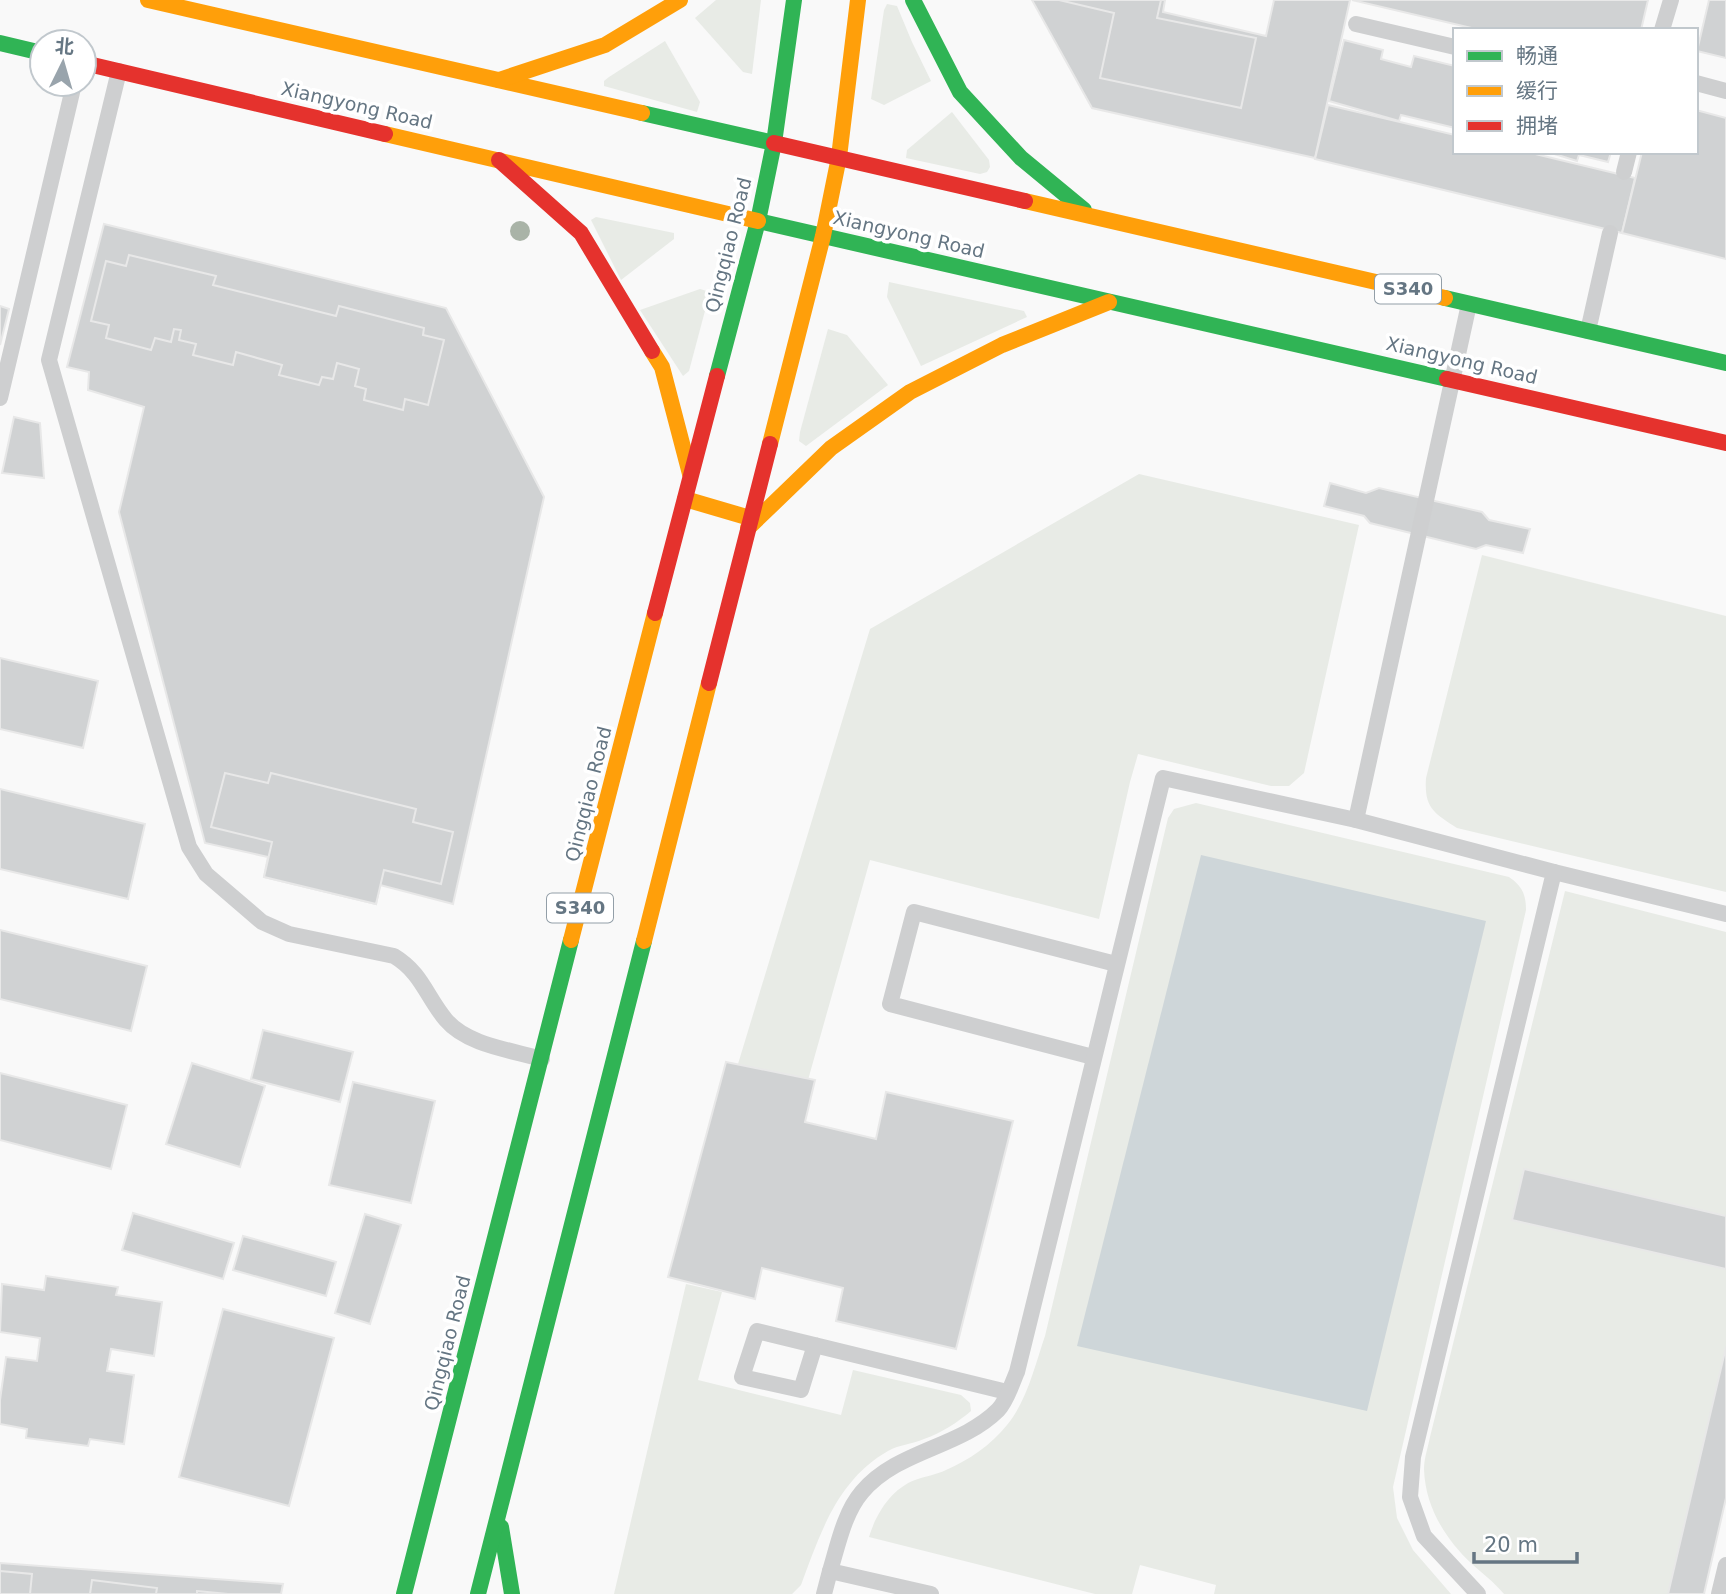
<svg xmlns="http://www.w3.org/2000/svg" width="1726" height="1594" font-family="'DejaVu Sans','Noto Sans SC',sans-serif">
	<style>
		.green { fill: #e8ebe6 }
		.water { fill: #ced6d9 }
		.building { fill: #d0d2d3; stroke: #e8e8e8; stroke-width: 2 }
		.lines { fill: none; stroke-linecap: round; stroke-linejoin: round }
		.lane { stroke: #cecfd0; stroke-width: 16 }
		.fast { stroke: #30b455; stroke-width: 16 }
		.slow { stroke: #ff9f0a; stroke-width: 16 }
		.jam { stroke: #e5322d; stroke-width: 16 }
		.tree { fill: #a9b3a7 }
		.labels { text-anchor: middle; stroke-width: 7; stroke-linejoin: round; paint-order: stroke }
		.shield { fill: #fff; stroke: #939fa8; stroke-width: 2 }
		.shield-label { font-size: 18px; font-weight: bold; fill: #657683 }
		.street-label { font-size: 19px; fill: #657683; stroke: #fff }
	</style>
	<rect width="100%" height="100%" fill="#f9f9f9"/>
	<g class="green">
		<polygon points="716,0 761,0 752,74 743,72 695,18"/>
		<polygon points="887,4 897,6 912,42 931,81 884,105 871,99 884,10"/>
		<polygon points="665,41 700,102 697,112 604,86 604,81 609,77"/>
		<polygon points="952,112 989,160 990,167 987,172 980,174 906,158 907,150"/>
		<polygon points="596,217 674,233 674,239 621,280 591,220"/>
		<polygon points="889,282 1024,311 1027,317 921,366 887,297"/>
		<polygon points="700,289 710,292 689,371 683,376 640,310"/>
		<polygon points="828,329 847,335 888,385 806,446 799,441 800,432"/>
		<polygon points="1139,474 1359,525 1304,773 1289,786 1271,786 1138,754 1130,782 1099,919 870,860 808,1080 738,1064 870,629"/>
		<path d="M1482,555L1726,616V892L1457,828C1434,813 1424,808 1426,778Z"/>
		<path d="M1196,803L1509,877C1522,886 1526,894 1526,910L1393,1487L1397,1518L1413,1550L1451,1594H1214L1216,1585L1140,1565L1132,1594H1095L869,1537C876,1514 891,1489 915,1480C925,1476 936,1475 946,1470C969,1460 991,1445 1007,1425C1027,1401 1035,1365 1045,1336L1168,818L1174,809Z"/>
		<path d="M1565,891L1726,932V1216L1513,1220L1726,1269V1347L1668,1594H1504C1494,1582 1483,1574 1472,1564C1445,1539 1425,1506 1424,1469C1424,1459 1428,1447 1430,1437Z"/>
		<path d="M686,1284L722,1292L698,1380L841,1415L853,1370L961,1395L970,1403L971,1411C958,1422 940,1434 924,1439C912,1444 898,1445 888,1451C837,1480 820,1534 801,1585L792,1594H614Z"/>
	</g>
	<polygon class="water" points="1201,855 1486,921 1367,1411 1077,1346"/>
	<g class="building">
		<polygon points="1032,0 1165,0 1163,12 1266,36 1274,0 1350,0 1315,158 1092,108"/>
		<polygon points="1059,0 1161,0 1157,18 1256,38 1241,108 1100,78 1114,13"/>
		<polygon points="1352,0 1648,0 1641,30 1480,30"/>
		<polygon points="1709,0 1726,0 1726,58 1697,51"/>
		<polygon points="1344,40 1383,50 1381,59 1411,67 1414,56 1455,66 1455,128 1401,115 1399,121 1329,101"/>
		<polygon points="1328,105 1455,135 1455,152 1527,152 1635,178 1622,233 1315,159"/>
		<polygon points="1696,110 1726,118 1726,259 1622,233 1642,152 1696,152"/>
		<polygon points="1548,152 1611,152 1608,162 1579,155 1577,161"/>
		<polygon points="104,224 446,308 544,497 453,904 380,885 376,904 264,877 268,857 205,843 119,512 144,407 88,390 89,372 67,367"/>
		<polygon points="129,255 216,276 213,285 336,316 339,306 424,328 423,335 444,340 428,405 405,399 403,410 364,400 366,389 355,386 359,369 337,363 333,379 322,377 319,385 279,375 282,365 236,352 233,365 193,355 196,344 179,340 181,330 174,329 171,342 155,338 151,350 106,338 109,325 91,321 106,261 126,266"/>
		<polygon points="0,306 9,309 0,345"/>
		<polygon points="14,417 40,423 44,478 2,473"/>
		<polygon points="1330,483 1366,493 1379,488 1482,512 1489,520 1530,529 1523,553 1486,545 1476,549 1370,523 1364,516 1324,506"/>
		<polygon points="0,658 98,681 83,748 0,729"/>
		<polygon points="225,773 268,783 271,773 416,809 413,822 453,832 441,884 384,870 376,904 264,877 272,842 211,827"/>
		<polygon points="0,789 145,824 128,899 0,869"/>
		<polygon points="0,930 147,966 131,1031 0,999"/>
		<polygon points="263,1030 353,1052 340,1102 251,1079"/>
		<polygon points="726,1062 815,1080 805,1122 876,1139 886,1092 1013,1121 956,1349 836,1321 843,1288 762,1268 755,1299 668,1277"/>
		<polygon points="192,1063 265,1086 240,1167 166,1144"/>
		<polygon points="0,1073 127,1105 111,1169 0,1140"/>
		<polygon points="353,1082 435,1101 411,1203 329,1185"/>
		<polygon points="1524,1169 1726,1216 1726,1269 1512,1220"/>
		<polygon points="133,1213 234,1243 223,1279 122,1250"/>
		<polygon points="365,1214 401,1225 370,1324 335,1313"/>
		<polygon points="243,1236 336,1262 326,1296 233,1270"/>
		<polygon points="46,1276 118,1287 116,1295 162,1302 154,1356 111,1349 107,1371 134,1375 124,1444 90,1439 88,1446 26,1438 27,1429 0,1424 0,1400 6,1357 37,1361 40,1338 0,1332 2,1284 44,1290"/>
		<polygon points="223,1309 334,1338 289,1506 179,1477"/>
		<polygon points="1726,1347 1726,1498 1704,1594 1668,1594"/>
		<polygon points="0,1563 283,1584 281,1594 0,1594"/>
		<polygon points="0,1571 32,1574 30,1594 0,1594"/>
		<polygon points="92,1580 157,1588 156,1594 90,1594"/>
		<polygon points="197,1591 228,1594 197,1594"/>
	</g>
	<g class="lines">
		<g class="lane">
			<polyline points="1356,24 1455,47"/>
			<polyline points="1662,30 1671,0"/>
			<path d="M119,71L49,360L189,847L206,874L262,922L289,934L394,956C422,973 426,996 446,1020C467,1045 511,1050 542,1059"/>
			<polyline points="1696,83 1726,91"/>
			<polyline points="1624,172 1629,152"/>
			<polyline points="1588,331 1610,233"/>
			<polyline points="0,398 74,84"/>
			<polyline points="1356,820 1469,304"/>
			<polyline points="1554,872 1726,914"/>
			<polyline points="1093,1057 890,1004 914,912 1116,964"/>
			<polyline points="815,1345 801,1390 742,1377 757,1331 1007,1392"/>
			<polyline points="824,1594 830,1571"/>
			<path d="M931,1594L830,1571C838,1545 844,1513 862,1492C897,1450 960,1448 998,1410C1007,1401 1012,1383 1017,1372L1163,778L1356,820L1554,872L1413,1457L1410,1497L1424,1536L1478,1594"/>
			<polyline points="1719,1594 1726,1565"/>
		</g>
		<g class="fast">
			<polyline points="913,0 960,92 1021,158 1084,210"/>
			<polyline points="0,43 42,53"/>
			<polyline points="642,113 774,143"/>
			<polyline points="758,221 1447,379"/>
			<polyline points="1445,298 1726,363"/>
			<polyline points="717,376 758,221 774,143 794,0"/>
			<polyline points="501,1527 512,1594"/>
			<polyline points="404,1594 571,940"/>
			<polyline points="478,1594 644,941"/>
		</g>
		<g class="slow">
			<polyline points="148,0 642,113"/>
			<polyline points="499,80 605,45 680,0"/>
			<polyline points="385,134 758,221"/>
			<polyline points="1025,201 1445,298"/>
			<polyline points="652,351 662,367 690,474"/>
			<polyline points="770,444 823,236 839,157 858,0"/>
			<polyline points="685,499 750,518"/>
			<polyline points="748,528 831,448 910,392 1002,345 1109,302"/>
			<polyline points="571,940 655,613"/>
			<polyline points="644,941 709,683"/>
		</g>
		<g class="jam">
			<polyline points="84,63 385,134"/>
			<polyline points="774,143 1025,201"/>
			<polyline points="499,160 581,233 652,351"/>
			<polyline points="1447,379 1726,443"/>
			<polyline points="655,613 717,376"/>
			<polyline points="709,683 770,444"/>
		</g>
	</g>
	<circle class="tree" cx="520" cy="231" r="10"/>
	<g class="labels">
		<g class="shield">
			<rect x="1375" y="274.5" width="66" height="29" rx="5"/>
			<rect x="547" y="893.5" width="66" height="29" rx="5"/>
		</g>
		<g class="shield-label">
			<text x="1408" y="295">S340</text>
			<text x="580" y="914">S340</text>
		</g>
		<g class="street-label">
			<text transform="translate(357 105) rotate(13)" y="7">Xiangyong Road</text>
			<text transform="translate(909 234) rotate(13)" y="7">Xiangyong Road</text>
			<text transform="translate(728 245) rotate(-76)" y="7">Qingqiao Road</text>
			<text transform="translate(1462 360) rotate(13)" y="7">Xiangyong Road</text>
			<text transform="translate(588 794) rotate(-76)" y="7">Qingqiao Road</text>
			<text transform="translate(447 1343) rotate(-76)" y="7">Qingqiao Road</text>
		</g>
	</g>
	<rect x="1453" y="28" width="245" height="126" fill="#ffffff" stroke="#c1c8cd" stroke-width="2"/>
	<rect x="1467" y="51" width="35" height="10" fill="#30b455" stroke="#c1c8cd" stroke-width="2"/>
	<text x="1516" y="63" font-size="21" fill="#657683">畅通</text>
	<rect x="1467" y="86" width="35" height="10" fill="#ff9f0a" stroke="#c1c8cd" stroke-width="2"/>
	<text x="1516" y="98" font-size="21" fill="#657683">缓行</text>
	<rect x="1467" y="121" width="35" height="10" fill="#e5322d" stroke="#c1c8cd" stroke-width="2"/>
	<text x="1516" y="133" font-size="21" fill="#657683">拥堵</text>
	<g transform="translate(63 63) rotate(5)"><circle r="33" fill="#ffffff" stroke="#c1c8cd" stroke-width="2"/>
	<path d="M0-5L12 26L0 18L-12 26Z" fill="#99a4ac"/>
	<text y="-10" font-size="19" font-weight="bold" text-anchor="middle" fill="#657683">北</text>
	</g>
	<path d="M1474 1552v10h103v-10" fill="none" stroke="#657683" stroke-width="3.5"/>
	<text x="1484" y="1552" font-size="21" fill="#657683" stroke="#ffffff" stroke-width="5" paint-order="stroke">20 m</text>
</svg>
